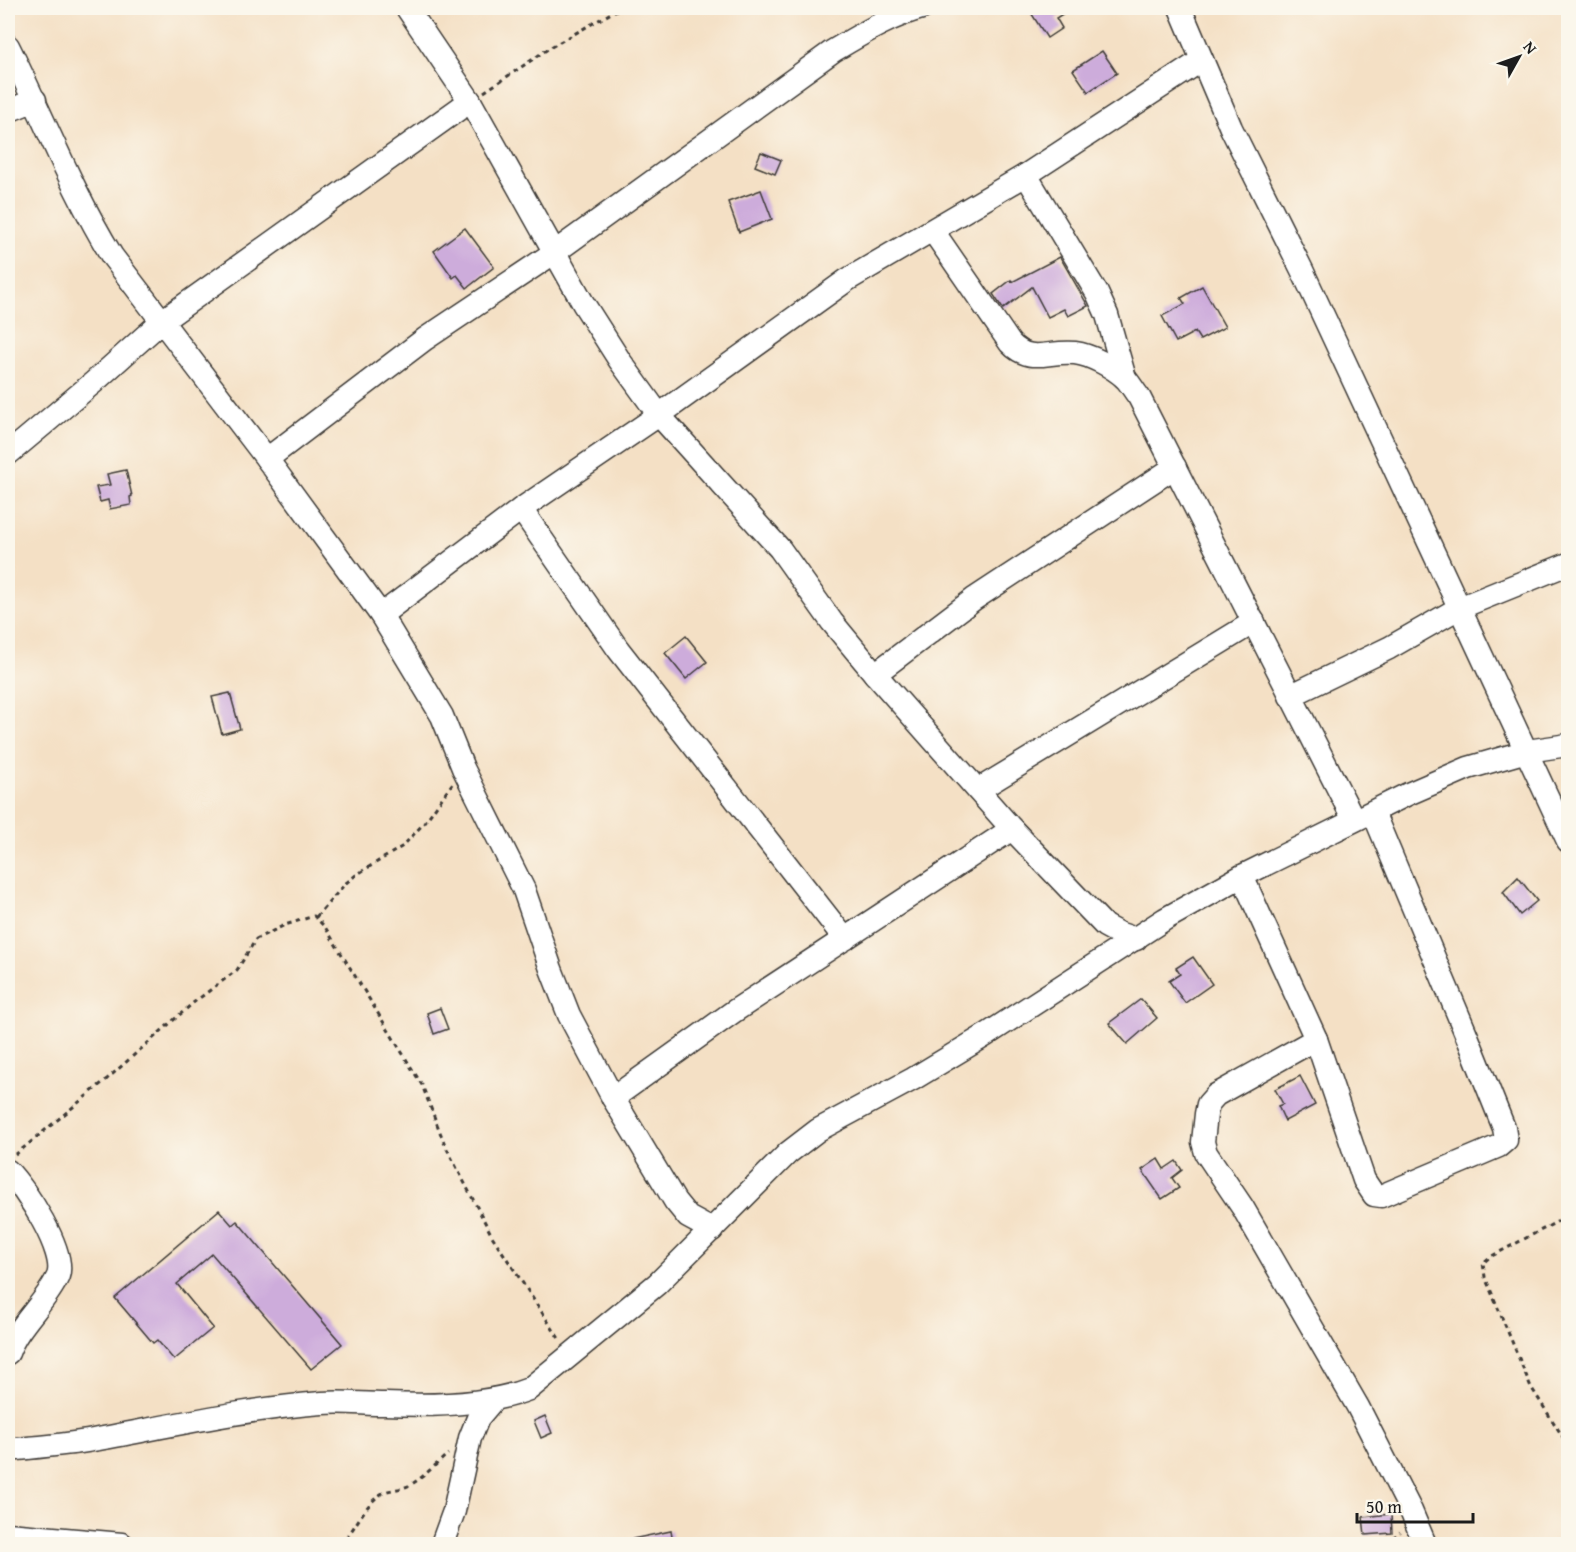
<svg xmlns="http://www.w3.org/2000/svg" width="1576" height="1552" font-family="'Gentium Book Plus',serif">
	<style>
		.building { fill: #cdacdb }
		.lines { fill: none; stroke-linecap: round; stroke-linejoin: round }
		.minor-casing { stroke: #3c3935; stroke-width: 25 }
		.path { stroke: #3c3935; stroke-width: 3; stroke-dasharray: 4.5 4.5; stroke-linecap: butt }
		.minor { stroke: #fff; stroke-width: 22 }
	</style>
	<rect width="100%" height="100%" fill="#fbf7ec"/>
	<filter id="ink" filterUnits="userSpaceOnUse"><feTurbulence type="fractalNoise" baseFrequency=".0167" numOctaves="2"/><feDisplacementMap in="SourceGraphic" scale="12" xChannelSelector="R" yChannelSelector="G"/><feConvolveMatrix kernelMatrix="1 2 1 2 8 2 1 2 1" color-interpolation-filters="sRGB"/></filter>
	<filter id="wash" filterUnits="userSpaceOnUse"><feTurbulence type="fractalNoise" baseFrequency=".008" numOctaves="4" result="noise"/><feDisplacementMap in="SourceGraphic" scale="24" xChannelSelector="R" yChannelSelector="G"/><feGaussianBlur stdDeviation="1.35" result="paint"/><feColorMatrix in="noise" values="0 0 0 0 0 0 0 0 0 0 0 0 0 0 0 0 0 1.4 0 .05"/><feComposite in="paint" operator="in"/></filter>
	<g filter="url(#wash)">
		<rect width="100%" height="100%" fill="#f4e0c5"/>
		<g id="blocks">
			<g class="building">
				<polygon points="1028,8 1072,8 1056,18 1062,28 1047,38"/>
				<polygon points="1102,51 1117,73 1088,92 1073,70"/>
				<polygon points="761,152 781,160 775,174 755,166"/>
				<polygon points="761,190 772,219 739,232 728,202"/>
				<polygon points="465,228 494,267 467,288 457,275 453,278 434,251"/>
				<polygon points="1060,257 1088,306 1068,316 1064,309 1048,317 1032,287 1003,309 993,294 1011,280 1012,282"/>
				<polygon points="1202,286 1225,327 1200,340 1195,332 1176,342 1162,316 1185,304 1181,298"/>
				<polygon points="126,470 132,496 130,497 131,505 110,509 108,500 100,502 96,487 110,485 107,474"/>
				<polygon points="686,636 707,662 686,679 665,653"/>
				<polygon points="230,693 240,729 222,734 212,697"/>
				<polygon points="1518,877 1537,901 1520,915 1503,892"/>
				<polygon points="1193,957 1212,984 1185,1003 1169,981 1180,974 1176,968"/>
				<polygon points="1141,999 1157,1018 1127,1044 1109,1023"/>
				<polygon points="440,1008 448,1029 434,1034 427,1013"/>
				<polygon points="1300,1076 1315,1105 1285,1121 1278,1106 1283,1104 1275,1089"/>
				<polygon points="1158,1159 1164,1169 1176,1161 1182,1170 1172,1178 1179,1188 1162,1199 1142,1170"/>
				<polygon points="219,1210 232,1225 237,1221 342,1344 311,1369 212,1254 177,1284 213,1328 174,1360 157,1340 153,1343 115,1298"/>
				<polygon points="545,1416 552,1433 541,1438 534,1421"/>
				<polygon points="1391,1514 1392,1533 1365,1535 1363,1517"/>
				<polygon points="671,1531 673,1543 633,1545 632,1539"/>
			</g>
		</g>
	</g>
	<g filter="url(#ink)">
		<use href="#blocks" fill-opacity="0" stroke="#3c3935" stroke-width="1.5"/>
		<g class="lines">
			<defs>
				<g id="minor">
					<polyline points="407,8 470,101 583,303 620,361 659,415 780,549 832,622 875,674 1012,829 1105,926 1118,933 1136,939"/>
					<polyline points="1180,8 1231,128 1302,270 1568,841"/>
					<path d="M8,46C43,116 71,189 112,256L267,459L381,615L442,716L463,768L524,890L551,969L569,1015L613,1098L675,1201L688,1217L712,1230"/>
					<polyline points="8,111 35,100"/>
					<polyline points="1026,175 1097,293 1107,315 1125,378"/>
					<path d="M933,231L1010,343C1031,365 1048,350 1075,353C1091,355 1113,367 1125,378C1130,383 1134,391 1139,397L1354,820"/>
					<polyline points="8,454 94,382 162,321 470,101"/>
					<path d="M267,459L425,339L555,252L833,51C862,34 889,17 922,8"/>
					<polyline points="521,509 618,649 845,939"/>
					<polyline points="381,615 521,509 659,415 847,280 1026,175 1202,60"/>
					<polyline points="875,674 974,599 1175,467"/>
					<polyline points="1290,696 1389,648 1459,608 1568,564"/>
					<polyline points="978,790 1254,622"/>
					<polyline points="1242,876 1316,1039 1364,1180 1374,1195 1381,1196 1499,1146 1506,1140 1504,1128 1467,1036 1373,812"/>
					<polyline points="1316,1039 1216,1095 1208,1104 1206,1114 1203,1142 1206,1153 1243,1208 1358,1407 1411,1511 1425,1544"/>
					<polyline points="613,1098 733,1012 1012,829"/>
					<path d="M8,1171C25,1188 67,1252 58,1276C46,1303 18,1324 8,1353"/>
					<path d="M8,1450C36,1447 65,1445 93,1440C170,1426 244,1409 322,1403C343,1401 364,1404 385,1404C429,1406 489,1405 529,1389L657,1284L788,1153L818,1130L913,1079L986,1035L1165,919L1242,876L1408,794L1468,768L1527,751L1568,745"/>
					<polyline points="8,1534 122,1544"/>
					<polyline points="442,1544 454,1511 470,1438 478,1418 494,1399"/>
				</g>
			</defs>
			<use href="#minor" class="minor-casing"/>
			<g class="path">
				<polyline points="484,92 551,47 620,8"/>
				<polyline points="316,917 346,883 356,875 403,846 425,822 452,784"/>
				<polyline points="15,1155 107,1079 193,1003 237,970 256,939 285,925 314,916 325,927 422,1085 445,1145 492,1236 560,1340"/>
				<polyline points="1568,1216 1490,1257 1483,1263 1485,1277 1531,1387 1568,1445"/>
				<path d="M340,1544C356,1530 362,1507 381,1494C389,1489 399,1490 408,1486C421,1480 436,1464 448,1454"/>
				<polyline points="1386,1544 1400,1532"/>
			</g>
			<use href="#minor" class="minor"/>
		</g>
	</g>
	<rect width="1576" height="1552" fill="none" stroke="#fbf7ec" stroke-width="30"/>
	<g transform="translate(1519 57) rotate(50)" stroke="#fbf7ec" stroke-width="4.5" paint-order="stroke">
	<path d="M0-4.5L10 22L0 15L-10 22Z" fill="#1c1c1c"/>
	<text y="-9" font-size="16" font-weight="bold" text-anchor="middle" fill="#1c1c1c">N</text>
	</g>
	<path d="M1357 1513v9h116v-9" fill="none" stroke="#1c1c1c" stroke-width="3"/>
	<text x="1366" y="1513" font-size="18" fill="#1c1c1c" stroke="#fbf7ec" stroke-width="4.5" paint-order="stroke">50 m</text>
</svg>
